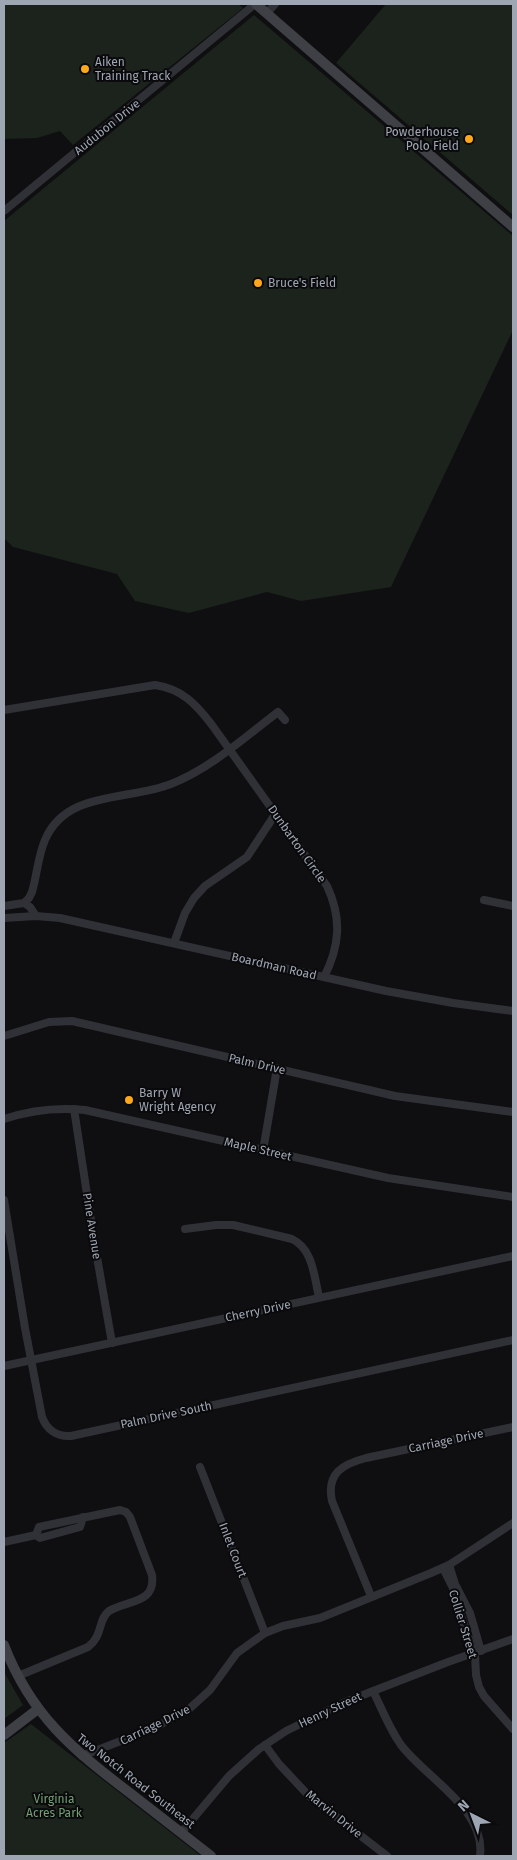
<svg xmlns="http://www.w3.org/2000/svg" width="517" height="1860" font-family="'Fira Sans',sans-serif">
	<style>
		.green { fill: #1b231c }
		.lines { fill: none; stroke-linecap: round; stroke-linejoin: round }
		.street { stroke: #303136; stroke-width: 8 }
		.secondary { stroke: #3e4046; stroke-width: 10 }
		.poi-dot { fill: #fda81b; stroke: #0a0a0c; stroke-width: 2 }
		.labels { text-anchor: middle; stroke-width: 4; stroke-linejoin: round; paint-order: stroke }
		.poi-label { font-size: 12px; fill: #9fa6b3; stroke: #0a0a0c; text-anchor: start }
		.street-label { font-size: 12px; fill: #9fa6b3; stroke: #0a0a0c }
		.park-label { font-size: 12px; fill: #749f75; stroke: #0a0a0c }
	</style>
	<rect width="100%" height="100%" fill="#0f0f11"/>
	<g class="green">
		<polygon points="4,4 238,4 243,8 73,145 60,131 37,138 4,139"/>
		<polygon points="386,4 513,4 513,215 336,63"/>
		<polygon points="254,15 513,236 513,330 391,587 301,601 267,592 189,613 135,601 117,574 13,547 4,538 4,221"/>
		<polygon points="4,1672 23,1705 4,1719"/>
		<polygon points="31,1724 201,1856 4,1856 4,1743"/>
	</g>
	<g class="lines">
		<g class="street">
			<polyline points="267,13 275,4"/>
			<polyline points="4,211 255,4"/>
			<path d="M4,710L155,685C182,689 196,704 212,725L327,886C342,918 340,946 324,977"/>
			<polyline points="484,900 513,906"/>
			<path d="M24,903L29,898L32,892C37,875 38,856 45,840C66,790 128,801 171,784C211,768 244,738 278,712L285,720"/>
			<polyline points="4,906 24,903 30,907 36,916"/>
			<polyline points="4,918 36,916 60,918 386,991 453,1003 513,1011"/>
			<polyline points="174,943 185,913 194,898 205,886 247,857 276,813"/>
			<polyline points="4,1036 49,1022 72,1021 395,1096 513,1112"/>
			<polyline points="74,1109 94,1240 112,1343"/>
			<path d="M4,1119C31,1110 57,1107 85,1110L388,1178L513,1197"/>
			<polyline points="263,1151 277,1068"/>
			<path d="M4,1200L25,1328L42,1417C47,1430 57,1437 71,1436L513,1340"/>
			<path d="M185,1229L216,1225H233L292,1239C313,1249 314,1276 319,1297"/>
			<polyline points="4,1366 513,1256"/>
			<polyline points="200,1467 265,1633"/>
			<polyline points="36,1535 40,1538 80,1527 83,1517"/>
			<path d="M4,1542L36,1535L39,1527L120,1510L126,1512L130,1517L152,1575C156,1604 127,1600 109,1611C98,1619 103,1636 88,1647L18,1676"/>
			<polyline points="449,1565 455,1584 470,1613 481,1651"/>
			<polyline points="443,1568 453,1588 461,1616 475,1655 476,1675 479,1687 484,1696 513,1729"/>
			<path d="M371,1596L332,1501C326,1473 343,1464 366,1458L513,1427"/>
			<path d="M373,1691C382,1709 389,1728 401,1745C426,1778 486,1809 480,1856"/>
			<polyline points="265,1745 279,1764 309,1796 387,1856"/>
			<polyline points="82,1756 154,1728 189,1709 210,1690 237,1653 265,1633 283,1626 320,1618 431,1573 449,1565 513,1523"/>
			<polyline points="181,1833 229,1776 259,1749 286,1731 343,1703 368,1693 448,1662 513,1639"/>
		</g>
		<g class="secondary">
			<polyline points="256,4 513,227"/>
			<path d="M4,1645C31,1715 72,1749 130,1793C157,1814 184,1835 211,1856"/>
			<polyline points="4,1735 38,1709"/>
		</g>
	</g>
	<g class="poi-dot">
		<circle cx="85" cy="69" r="5"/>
		<circle cx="469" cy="139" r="5"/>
		<circle cx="258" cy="283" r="5"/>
		<circle cx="129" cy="1100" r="5"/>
	</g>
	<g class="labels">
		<g class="poi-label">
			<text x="95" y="66">Aiken<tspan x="95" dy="14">Training Track</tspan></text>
			<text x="459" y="136" text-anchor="end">Powderhouse<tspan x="459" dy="14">Polo Field</tspan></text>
			<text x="268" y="287">Bruce's Field</text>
			<text x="139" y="1097">Barry W<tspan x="139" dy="14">Wright Agency</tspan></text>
		</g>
		<g class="street-label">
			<text transform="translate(107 127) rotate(-39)" y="4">Audubon Drive</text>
			<text transform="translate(297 844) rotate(55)" y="4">Dunbarton Circle</text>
			<text transform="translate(274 966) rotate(13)" y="4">Boardman Road</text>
			<text transform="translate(257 1064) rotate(13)" y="4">Palm Drive</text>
			<text transform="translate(258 1149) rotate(13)" y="4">Maple Street</text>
			<text transform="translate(92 1226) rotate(81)" y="4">Pine Avenue</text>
			<text transform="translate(258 1311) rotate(-12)" y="4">Cherry Drive</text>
			<text transform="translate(166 1415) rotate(-12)" y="4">Palm Drive South</text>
			<text transform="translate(446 1441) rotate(-12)" y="4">Carriage Drive</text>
			<text transform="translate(233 1550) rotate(69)" y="4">Inlet Court</text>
			<text transform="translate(463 1624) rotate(73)" y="4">Collier Street</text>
			<text transform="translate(330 1710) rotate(-25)" y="4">Henry Street</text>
			<text transform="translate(155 1725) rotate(-26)" y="4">Carriage Drive</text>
			<text transform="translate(136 1781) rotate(38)" y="4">Two Notch Road Southeast</text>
			<text transform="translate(334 1814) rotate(39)" y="4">Marvin Drive</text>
		</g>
		<g class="park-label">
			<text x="54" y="1803">Virginia<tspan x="54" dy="14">Acres Park</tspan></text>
		</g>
	</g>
	<rect width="517" height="1860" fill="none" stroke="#9fa6b3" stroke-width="10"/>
	<g transform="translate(472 1815) rotate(318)" stroke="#0a0a0c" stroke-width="4" paint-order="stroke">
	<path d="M0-4L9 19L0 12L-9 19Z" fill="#9fa6b3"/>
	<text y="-8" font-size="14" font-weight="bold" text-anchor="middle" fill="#9fa6b3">N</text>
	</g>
</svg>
